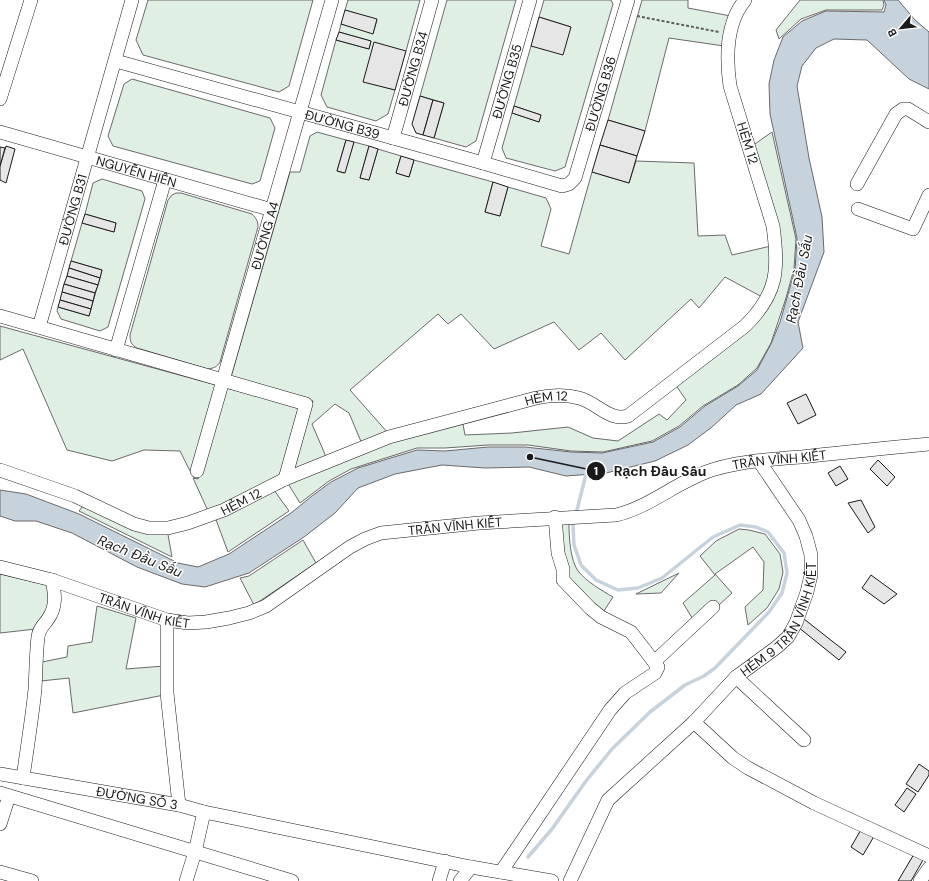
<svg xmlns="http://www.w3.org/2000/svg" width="929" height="881" font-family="'DM Sans',sans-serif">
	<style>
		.green { fill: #e0efe3; stroke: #6a6a6a }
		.water { fill: #c6d2dc; stroke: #6a6a6a }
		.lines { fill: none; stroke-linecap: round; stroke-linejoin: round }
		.stream { stroke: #c6d2dc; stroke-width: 3.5 }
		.building { fill: #e6e6e6; stroke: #1a1a1a }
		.minor-casing { stroke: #1a1a1a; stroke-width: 14 }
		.path { stroke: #5f5f5f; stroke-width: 2; stroke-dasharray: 3 2; stroke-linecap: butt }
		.minor { stroke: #fff; stroke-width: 13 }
		.labels { text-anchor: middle; stroke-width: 3; stroke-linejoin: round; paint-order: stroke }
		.street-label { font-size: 13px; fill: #1a1a1a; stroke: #fff }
		.water-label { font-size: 14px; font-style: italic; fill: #1a1a1a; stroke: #fff }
		.leader { fill: none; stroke: #1a1a1a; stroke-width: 1.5 }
		.callout-dot { fill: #1a1a1a; stroke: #fff; stroke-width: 1.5 }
		.mark-label { font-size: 12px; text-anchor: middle; font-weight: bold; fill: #fff }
		.callout-label { font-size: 14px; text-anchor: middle; font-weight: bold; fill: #1a1a1a; stroke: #fff; stroke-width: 3; stroke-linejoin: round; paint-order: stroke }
	</style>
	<rect width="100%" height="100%" fill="#fff"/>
	<g class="green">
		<polygon points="148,0 313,0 289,86 279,92 143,55 136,40"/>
		<polygon points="348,0 420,0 406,51 363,81 395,90 388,114 376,121 327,107 321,95 336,40 369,49 371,41 339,32 341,24 373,33 377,20 345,10"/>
		<polygon points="447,0 516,0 476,141 466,147 434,138 444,103 420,96"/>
		<polygon points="544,0 611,0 613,4 565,167 555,171 506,158 502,148 512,113 539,122 541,115 514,106 531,46 571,27 539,17"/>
		<polygon points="642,0 688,0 688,8 731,16 724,46 669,38 645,131 608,120"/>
		<polygon points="800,0 883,0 884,5 882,10 826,10 801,19 779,39 776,30"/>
		<polygon points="132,79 270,118 275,128 260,181 252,184 113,146 108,136 124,84"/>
		<polygon points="317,132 346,140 337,171 344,173 354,142 369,146 360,178 369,180 378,149 401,156 396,173 409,177 414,160 493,182 485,212 500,216 508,187 546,198 551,209 541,246 569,254 592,172 629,183 636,161 694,163 698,236 725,235 732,255 771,246 772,271 764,298 725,277 699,308 691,299 625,360 601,333 579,350 554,322 494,349 461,314 448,324 438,314 350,390 388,433 362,444 349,413 335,404 312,424 327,459 293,473 313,401 231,377 290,172 300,172 310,136"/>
		<polygon points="772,132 796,239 794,269 786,298 771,343 757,368 738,385 703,406 679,426 652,441 603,452 571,451 528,445 488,445 445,448 417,448 351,469 329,481 300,503 287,482 345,457 462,419 465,435 512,433 568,427 593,438 618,441 659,414 667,420 686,400 675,384 745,330 779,270 752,146"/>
		<polygon points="102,179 142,191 145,199 108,327 100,331 61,319 57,311 58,307 89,316 102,270 71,261 82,223 114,232 116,223 85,214 93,183"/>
		<path d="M176,193H181L252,214C256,218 258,221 258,227L220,362C217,367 214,368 208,369L137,348C131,345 130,341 130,335L168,200L172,195Z"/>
		<polygon points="0,326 216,385 191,473 180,451 144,450 112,461 67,450 23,349 0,360"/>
		<polygon points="227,388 301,408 280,476 208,511 193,478 198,479"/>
		<polygon points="274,490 289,511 228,552 215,517"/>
		<polygon points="85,503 167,529 172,557 79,511"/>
		<path d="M558,522L569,523C569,537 570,559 578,571C587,582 601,590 613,597L602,614L565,579Z"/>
		<polygon points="739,529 749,530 765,534 780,554 783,572 779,589 767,608 748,625 745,607 763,590 764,562 753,547 715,574 732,593 718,606 694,621 683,603 715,575 700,556 716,541"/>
		<polygon points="303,540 316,563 254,605 240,578 249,576"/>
		<polygon points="679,573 661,593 636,594"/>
		<polygon points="0,574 34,582 50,584 50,606 36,629 0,633"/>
		<polygon points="97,606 136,618 126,669 164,666 164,695 73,713 69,678 41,681 42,662 67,657 68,646 92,642"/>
	</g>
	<polygon class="water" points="884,0 898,0 915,20 929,32 929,89 909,79 867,40 834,39 816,48 802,66 797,86 809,158 822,217 824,252 798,322 803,348 761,394 736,405 712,427 688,445 655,461 606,473 566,476 529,467 485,468 442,465 395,474 358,488 335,513 304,537 249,573 205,587 182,584 137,567 72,533 36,521 15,521 0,516 0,490 26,494 79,514 178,563 198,567 229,554 291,513 312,496 331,482 358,468 417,450 445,451 488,447 525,447 571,452 602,453 653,442 680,427 705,406 738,386 757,370 771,344 780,322 795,270 797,238 770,114 769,84 774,60 783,37 802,21 826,11 884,12 886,5"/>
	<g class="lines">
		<g class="stream">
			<polyline points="576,514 587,470"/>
			<polyline points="528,857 552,829 586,781 612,749 650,712 685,685 704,676 715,668 769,612 782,593 787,573 784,553 768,532 756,527 740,525 713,537 662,578 638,588 618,590 596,580 581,565 574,545 573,525 574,520"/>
		</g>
	</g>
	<g class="building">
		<polygon points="345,10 377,19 373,34 341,24"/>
		<polygon points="539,17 571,27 563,55 531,46"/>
		<polygon points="339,32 371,41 369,49 336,40"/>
		<polygon points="374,42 406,51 395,90 363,82"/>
		<polygon points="420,96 433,100 423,135 416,133 412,124"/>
		<polygon points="433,100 444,103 434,138 423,135"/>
		<polygon points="514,106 541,115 539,122 512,113"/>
		<polygon points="608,120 645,131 637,156 600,145"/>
		<polygon points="346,140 354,142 345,173 337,171"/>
		<polygon points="600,145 637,156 629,183 592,172"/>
		<polygon points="6,146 15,149 6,183 0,180 0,166"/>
		<polygon points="369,146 378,149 369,180 360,178"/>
		<polygon points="0,147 5,148 0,166"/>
		<polygon points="401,156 414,160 409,177 396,173"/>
		<polygon points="493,182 508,187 500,216 485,212"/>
		<polygon points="85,214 116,223 114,232 82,223"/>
		<polygon points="71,261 102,270 100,278 69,268"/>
		<polygon points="69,268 100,278 98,285 67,276"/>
		<polygon points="67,276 98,285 95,293 64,284"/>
		<polygon points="64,284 95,293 93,301 62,292"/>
		<polygon points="62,292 93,301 91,309 60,300"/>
		<polygon points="60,300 91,309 89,316 58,307"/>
		<polygon points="806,394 816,415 798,424 787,403"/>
		<polygon points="878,460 895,477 887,486 870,469"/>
		<polygon points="840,466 848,479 836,486 828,473"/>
		<polygon points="861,500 875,527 868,533 848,503"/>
		<polygon points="871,575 897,594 884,604 862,588"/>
		<polygon points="804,619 846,652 839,660 798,627"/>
		<polygon points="919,764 929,771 929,775 918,792 906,784"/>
		<polygon points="907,788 916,794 904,812 895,805"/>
		<polygon points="863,826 876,833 863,855 851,847"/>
		<polygon points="914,854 923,860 911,881 898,881"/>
	</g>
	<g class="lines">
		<defs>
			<g id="minor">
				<path id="s1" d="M116,61L483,163L562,186L569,184L575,178L628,0"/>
				<polyline points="0,99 31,0"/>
				<path id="s2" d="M0,132L272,210"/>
				<path id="s3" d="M393,138L432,0"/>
				<path id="s4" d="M483,163L530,0"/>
				<polyline points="857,184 896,114 903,109 908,109 929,122"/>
				<polyline points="858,209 913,229 929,195"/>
				<polyline points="0,316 306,404 285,479"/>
				<path id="s5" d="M39,327L132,0"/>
				<polyline points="116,350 165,180"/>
				<path id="s6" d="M0,470L75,496L134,524L149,528H168L188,523L224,510L285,479L389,437L536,398C551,395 564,394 579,398C596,402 610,422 628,416L745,326C778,294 779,269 773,226L730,86C726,58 726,23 745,0"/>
				<path id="s7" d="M197,471L332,0"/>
				<path id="s8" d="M0,567L52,580L167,620L188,623L206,622L229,618L249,613L266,606L350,547L365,539L381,533L479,523L616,515C651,507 680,479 715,469C743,461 773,459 802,457C844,452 887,448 929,444"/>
				<polyline points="167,620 167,693 179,805"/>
				<polyline points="654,662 713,607"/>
				<polyline points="736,677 804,740"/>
				<polyline points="694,722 733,758 748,768 814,803 929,856"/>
				<path id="s9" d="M0,774L179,805L204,812L195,852L186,881"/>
				<path d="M23,778C27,748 32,719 35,689C36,672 36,654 38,637C39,628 44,625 48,619C57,606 55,594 52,580"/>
				<polyline points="0,793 292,881"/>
				<polyline points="204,812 471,867 552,881"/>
				<polyline points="0,824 9,796"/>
				<polyline points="0,872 32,881"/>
				<polyline points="501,872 610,710 625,693 655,673 658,667 631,632 601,617 590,608 563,580 563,569 558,553 555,517"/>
				<polyline points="439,881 445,861"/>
				<polyline points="460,881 471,867"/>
				<path id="s10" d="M570,881L608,800L694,722L736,677L777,647L788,637L796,623L807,592L811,575V555L806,536L799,520L759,461"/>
				<polyline points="920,881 929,868"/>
			</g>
		</defs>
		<use href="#minor" class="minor-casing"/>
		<polyline class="path" points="637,16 719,32"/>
		<use href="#minor" class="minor"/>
	</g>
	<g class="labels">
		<g class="street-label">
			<text dy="5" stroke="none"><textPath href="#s3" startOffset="72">ĐƯỜNG B34</textPath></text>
			<text dy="5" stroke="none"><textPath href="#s4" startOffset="85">ĐƯỜNG B35</textPath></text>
			<text dy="5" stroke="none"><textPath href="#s1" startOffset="567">ĐƯỜNG B36</textPath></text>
			<text dy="5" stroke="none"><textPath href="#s1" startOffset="235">ĐƯỜNG B39</textPath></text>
			<text transform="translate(748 143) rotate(73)" y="5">HẺM 12</text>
			<text dy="5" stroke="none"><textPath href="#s2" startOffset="142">NGUYỄN HIỀN</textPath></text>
			<text dy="5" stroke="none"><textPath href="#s5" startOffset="122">ĐƯỜNG B31</textPath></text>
			<text dy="5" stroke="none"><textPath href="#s7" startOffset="245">ĐƯỜNG A4</textPath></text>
			<text dy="5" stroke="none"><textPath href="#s6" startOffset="581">HẺM 12</textPath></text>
			<text dy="5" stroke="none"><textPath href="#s8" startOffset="824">TRẦN VĨNH KIẾT</textPath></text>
			<text dy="5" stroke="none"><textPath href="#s6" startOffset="257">HẺM 12</textPath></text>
			<text dy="5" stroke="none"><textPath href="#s8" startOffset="488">TRẦN VĨNH KIẾT</textPath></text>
			<text dy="5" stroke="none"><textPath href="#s8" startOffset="151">TRẦN VĨNH KIẾT</textPath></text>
			<text dy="5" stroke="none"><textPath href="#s10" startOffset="343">HẺM 9 TRẦN VĨNH KIẾT</textPath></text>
			<text dy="5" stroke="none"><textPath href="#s9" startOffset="139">ĐƯỜNG SỐ 3</textPath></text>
		</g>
		<g class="water-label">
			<text transform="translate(799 279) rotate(-79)" y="5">Rạch Đầu Sấu</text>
			<text transform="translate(140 556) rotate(22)" y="5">Rạch Đầu Sấu</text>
		</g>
	</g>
	<path class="leader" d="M530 457L596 471"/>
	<g class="callout-dot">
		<circle cx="530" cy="457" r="4"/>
		<circle cx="596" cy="471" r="10"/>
	</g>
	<g class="mark-label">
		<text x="596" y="475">1</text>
	</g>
	<g class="callout-label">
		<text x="660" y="476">Rạch Đầu Sấu</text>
	</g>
	<g transform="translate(901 28) rotate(242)" stroke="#ffffff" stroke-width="3" paint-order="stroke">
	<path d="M0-3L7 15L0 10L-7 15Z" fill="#1a1a1a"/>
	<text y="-6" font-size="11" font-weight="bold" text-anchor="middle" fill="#1a1a1a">B</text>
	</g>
</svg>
